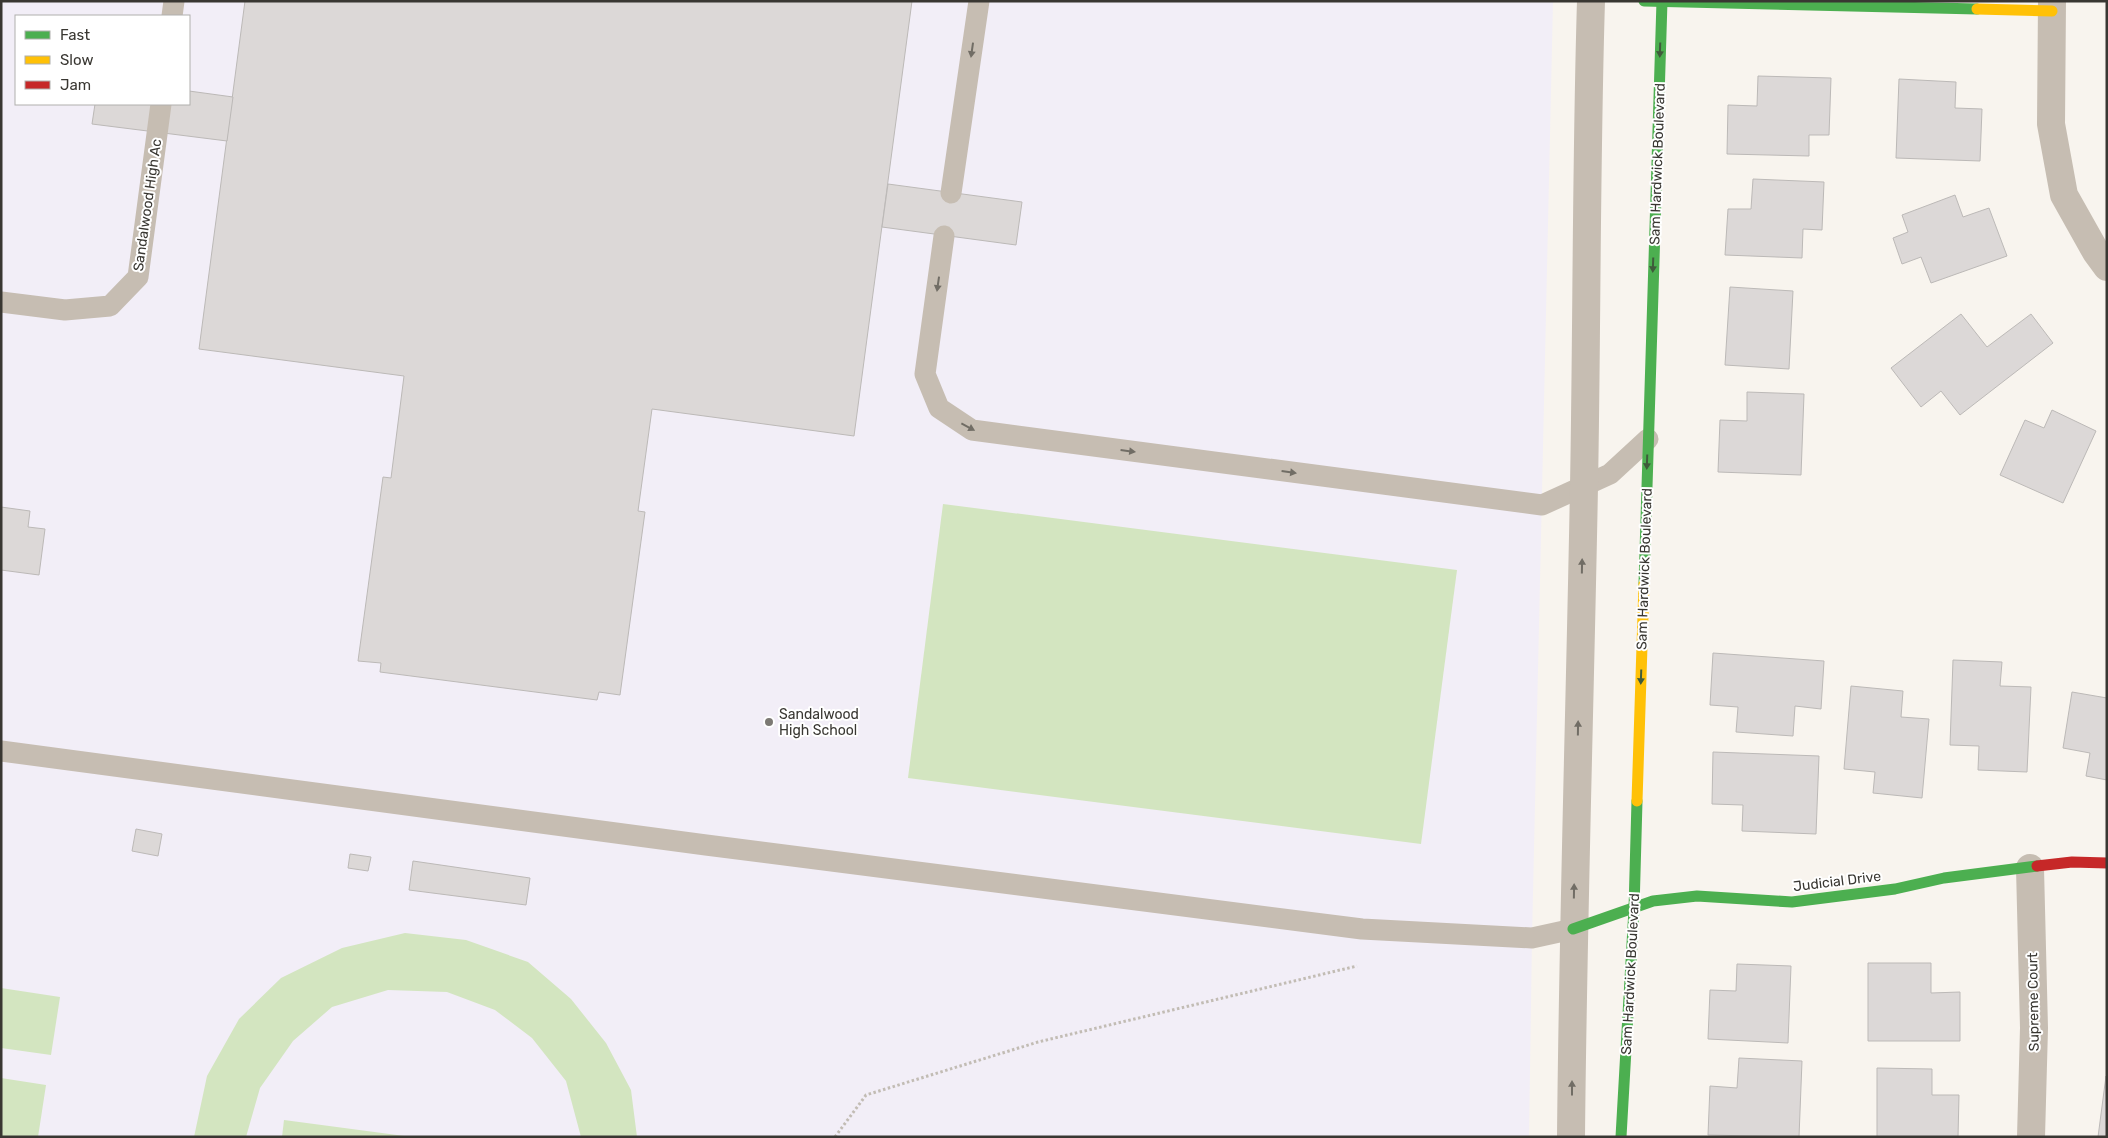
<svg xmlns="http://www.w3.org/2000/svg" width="2108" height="1138" font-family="Rubik,sans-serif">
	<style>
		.education { fill: #f2eef7; fill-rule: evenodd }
		.green { fill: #d3e5c0 }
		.building { fill: #dcd8d7; stroke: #bcb9b7 }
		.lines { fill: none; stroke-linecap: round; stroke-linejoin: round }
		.path { stroke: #c2bcb4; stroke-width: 3; stroke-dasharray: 2.5 2.5; stroke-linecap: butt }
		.lane { stroke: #c6bdb2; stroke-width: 21 }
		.street { stroke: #c6bdb2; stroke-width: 28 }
		.fast { stroke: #4caf50; stroke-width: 11 }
		.slow { stroke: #ffc107; stroke-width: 11 }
		.jam { stroke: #c62828; stroke-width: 11 }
		.oneway { fill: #716d65 }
		.oneway2 { fill: #3f5b3b }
		.poi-dot { fill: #7c7974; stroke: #fff; stroke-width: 2 }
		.labels { text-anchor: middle; stroke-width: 4; stroke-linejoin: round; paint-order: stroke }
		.street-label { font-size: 14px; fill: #393732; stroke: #fff }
		.poi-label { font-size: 14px; fill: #393732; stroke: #fff; text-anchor: start }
	</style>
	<rect width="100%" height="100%" fill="#f8f4ee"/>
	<path class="education" d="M1,1H1553L1532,938L1529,1137H1ZM16,16H189V104H16Z"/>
	<g class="green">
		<polygon points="943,504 1457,570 1421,844 908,778"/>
		<polygon points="405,933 466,940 528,962 571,999 606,1043 631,1090 637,1137 581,1137 566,1081 532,1038 495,1010 447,992 388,990 332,1007 293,1041 260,1088 246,1137 194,1137 207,1076 239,1019 281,978 342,948"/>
		<polygon points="1,988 60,997 51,1055 1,1048"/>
		<polygon points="1,1078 46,1085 38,1137 1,1137"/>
		<polygon points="284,1120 412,1137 282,1137"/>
	</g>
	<g class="building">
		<polygon points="245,1 912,1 854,436 652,409 638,511 645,512 620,695 599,692 597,700 380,672 381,663 358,661 383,477 391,478 404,376 199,349"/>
		<polygon points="1758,76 1831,78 1829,135 1809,135 1809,156 1727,154 1728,105 1757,106"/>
		<polygon points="1899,79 1956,82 1955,108 1982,109 1980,161 1896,158"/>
		<polygon points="189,91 233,97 227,141 92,124 95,104 189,104"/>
		<polygon points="1753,179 1824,182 1822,230 1803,229 1802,258 1725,255 1728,209 1751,209"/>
		<polygon points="888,184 1022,202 1016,245 882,227"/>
		<polygon points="1955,195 1963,217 1989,208 2007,256 1931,283 1921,257 1902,264 1893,238 1908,232 1902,215"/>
		<polygon points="1730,287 1793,291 1789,369 1725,365"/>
		<polygon points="1961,314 1987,347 2031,314 2053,343 1960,415 1941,391 1921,407 1891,368"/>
		<polygon points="1747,392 1804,394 1801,475 1718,472 1720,420 1747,421"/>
		<polygon points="2052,410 2096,431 2063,503 2000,475 2025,420 2044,428"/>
		<polygon points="1,507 30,511 28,527 45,529 39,575 1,570"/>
		<polygon points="1713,653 1824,661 1821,709 1795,706 1793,736 1736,732 1738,707 1710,705"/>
		<polygon points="1953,660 2002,662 2000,686 2031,687 2027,772 1978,770 1979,746 1950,745"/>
		<polygon points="1851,686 1903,691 1901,717 1929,719 1922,798 1873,793 1875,772 1844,769"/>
		<polygon points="2072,692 2107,698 2107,780 2086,776 2090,753 2063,748"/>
		<polygon points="1713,752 1819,756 1816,834 1742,831 1743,805 1712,804"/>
		<polygon points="136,829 162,834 158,856 132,851"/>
		<polygon points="350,854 371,857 368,871 348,868"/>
		<polygon points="413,861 530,878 526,905 409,890"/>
		<polygon points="1868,963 1931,963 1931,993 1960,992 1960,1041 1868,1041"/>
		<polygon points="1737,964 1791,966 1788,1043 1708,1039 1710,990 1736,991"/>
		<polygon points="1739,1058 1802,1061 1799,1137 1708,1135 1710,1086 1737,1088"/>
		<polygon points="1877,1068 1932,1069 1932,1095 1959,1095 1958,1137 1877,1137"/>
		<polygon points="2106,1076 2107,1137 2098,1137"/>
	</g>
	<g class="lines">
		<polyline class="path" points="835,1137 866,1095 1038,1042 1357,966"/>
		<g class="lane">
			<polyline points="172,16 174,1"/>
			<polyline points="951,193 979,1"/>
			<polyline points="944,236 925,374 939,408 972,430 1542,505 1610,474 1648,439"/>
			<polyline points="1,302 65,310 110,306 138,277 161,104"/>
			<polyline points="1,751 706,845 1362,929 1532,938 1573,929"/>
		</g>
		<g class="street">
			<polyline points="2052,1 2051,124 2064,195 2096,252 2107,267"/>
			<polyline points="2030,868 2034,1028 2031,1137"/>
			<path d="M1571,1137C1573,920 1580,703 1584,486C1587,325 1586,163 1591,1"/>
		</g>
		<g class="fast">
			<polyline points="1644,1 1977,9"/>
			<polyline points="1644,584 1662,1"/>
			<polyline points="1573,929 1653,901 1697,896 1792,902 1895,889 1944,878 2037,866"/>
			<polyline points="1621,1137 1634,909 1637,801"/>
		</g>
		<g class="slow">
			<polyline points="1977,9 2052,11"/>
			<polyline points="1637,801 1644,584"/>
		</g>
		<polyline class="jam" points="2037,866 2072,862 2107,863"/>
	</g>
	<defs><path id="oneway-solid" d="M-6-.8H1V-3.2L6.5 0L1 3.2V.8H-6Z" transform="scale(1.25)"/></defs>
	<g class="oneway">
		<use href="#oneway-solid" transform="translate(972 50) rotate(98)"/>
		<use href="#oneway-solid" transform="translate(938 284) rotate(98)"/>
		<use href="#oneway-solid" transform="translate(968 427) rotate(28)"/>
		<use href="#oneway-solid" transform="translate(1128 451) rotate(7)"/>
		<use href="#oneway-solid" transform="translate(1289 472) rotate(8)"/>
		<use href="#oneway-solid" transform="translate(1582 566) rotate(-89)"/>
		<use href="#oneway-solid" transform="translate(1578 728) rotate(-89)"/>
		<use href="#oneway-solid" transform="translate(1574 891) rotate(-89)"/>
		<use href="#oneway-solid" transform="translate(1572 1088) rotate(-90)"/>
	</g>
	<g class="oneway2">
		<use href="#oneway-solid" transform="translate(1660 50) rotate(92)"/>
		<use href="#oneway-solid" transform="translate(1653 265) rotate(92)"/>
		<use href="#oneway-solid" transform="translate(1647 462) rotate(92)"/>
		<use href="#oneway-solid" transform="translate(1641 677) rotate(92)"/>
	</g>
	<circle class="poi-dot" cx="769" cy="722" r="5"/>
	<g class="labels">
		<g class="street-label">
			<text transform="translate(1657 164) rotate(-88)" y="5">Sam Hardwick Boulevard</text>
			<text transform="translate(147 205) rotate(-82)" y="5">Sandalwood High Ac</text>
			<text transform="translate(1644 569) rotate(-88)" y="5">Sam Hardwick Boulevard</text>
			<text transform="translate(1837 881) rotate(-7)" y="5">Judicial Drive</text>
			<text transform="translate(1630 974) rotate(-87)" y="5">Sam Hardwick Boulevard</text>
			<text transform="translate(2033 1002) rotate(-91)" y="5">Supreme Court</text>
		</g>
		<g class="poi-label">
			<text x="779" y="719">Sandalwood<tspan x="779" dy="16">High School</tspan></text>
		</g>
	</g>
	<rect width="2108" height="1138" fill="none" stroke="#393732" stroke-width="5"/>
	<rect x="15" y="15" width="175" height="90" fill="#ffffff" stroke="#b0afad"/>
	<rect x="25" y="31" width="25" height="8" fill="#4caf50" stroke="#b0afad"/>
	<text x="60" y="40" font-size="15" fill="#393732">Fast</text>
	<rect x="25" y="56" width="25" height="8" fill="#ffc107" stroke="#b0afad"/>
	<text x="60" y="65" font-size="15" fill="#393732">Slow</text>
	<rect x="25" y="81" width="25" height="8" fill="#c62828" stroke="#b0afad"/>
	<text x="60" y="90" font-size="15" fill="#393732">Jam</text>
</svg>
